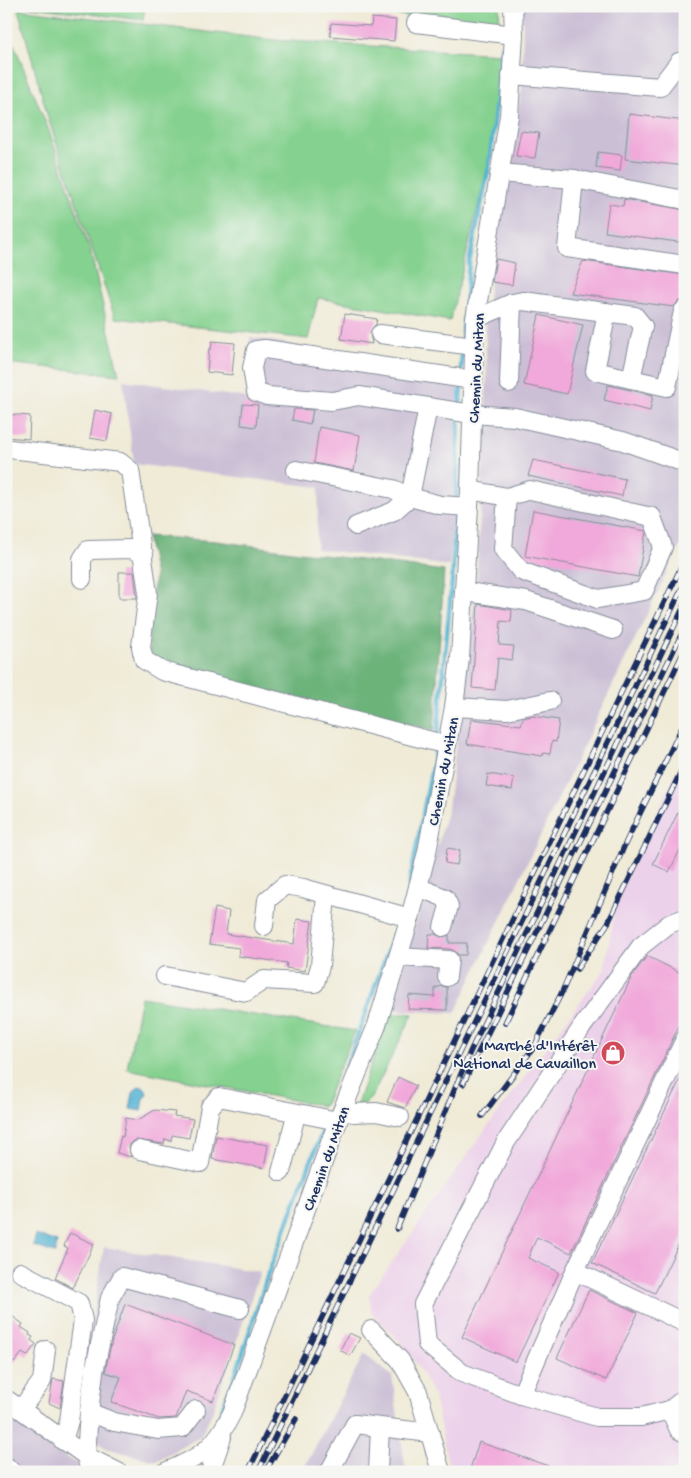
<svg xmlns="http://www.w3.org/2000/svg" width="691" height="1478" font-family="'Gochi Hand',sans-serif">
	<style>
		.built { fill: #ecd1ea }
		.industrial { fill: #cbbfd5 }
		.green { fill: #85d18f; stroke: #508076 }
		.forest { fill: #6cb37a; stroke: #44716c }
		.water { fill: #54b4d3; stroke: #387298 }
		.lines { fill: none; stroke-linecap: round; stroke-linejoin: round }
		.stream { stroke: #54b4d3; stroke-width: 4.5 }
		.building { fill: #f1a8da }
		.minor-casing { stroke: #868d9a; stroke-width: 20 }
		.minor { stroke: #fff; stroke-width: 18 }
		.rail-casing { stroke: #1b2f5e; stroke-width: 5.5 }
		.rail { stroke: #f6f6f2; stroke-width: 4; stroke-dasharray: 11; stroke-linecap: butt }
		.labels { text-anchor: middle; stroke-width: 4; stroke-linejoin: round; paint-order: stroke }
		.street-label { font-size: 16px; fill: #1b2f5e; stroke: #f6f6f2 }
		.poi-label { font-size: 16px; fill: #1b2f5e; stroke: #f6f6f2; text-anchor: end }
	</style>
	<rect width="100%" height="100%" fill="#f6f6f2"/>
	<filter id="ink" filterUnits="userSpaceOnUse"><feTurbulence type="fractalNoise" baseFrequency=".02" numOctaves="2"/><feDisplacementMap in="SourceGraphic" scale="10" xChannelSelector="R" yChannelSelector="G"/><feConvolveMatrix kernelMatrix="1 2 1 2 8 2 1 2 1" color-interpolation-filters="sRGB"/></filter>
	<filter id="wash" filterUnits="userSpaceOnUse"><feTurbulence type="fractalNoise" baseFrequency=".0096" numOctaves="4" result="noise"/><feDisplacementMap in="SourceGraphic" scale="20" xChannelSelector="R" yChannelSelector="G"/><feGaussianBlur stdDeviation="1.12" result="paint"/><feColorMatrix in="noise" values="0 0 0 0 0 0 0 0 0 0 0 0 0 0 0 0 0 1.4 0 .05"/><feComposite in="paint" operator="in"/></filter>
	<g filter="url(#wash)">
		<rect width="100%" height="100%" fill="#f0ebd7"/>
		<polygon class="built" points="685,755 685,1472 450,1472 434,1396 419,1368 400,1342 372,1313 369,1295 480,1137 604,970 617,898"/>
		<g class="industrial">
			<polygon points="523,6 685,6 685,535 455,1013 391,1010 448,808 477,576 487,379 485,323 498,218 522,89"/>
			<polygon points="250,337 459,374 450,566 316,549 319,487 134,464 123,380 248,398"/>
			<polygon points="104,1247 260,1272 212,1413 200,1437 156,1461 105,1448 76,1420"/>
			<polygon points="364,1354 392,1376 406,1472 302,1472"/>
			<polygon points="6,1413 78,1465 81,1472 6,1472"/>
		</g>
		<g class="green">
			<polygon points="23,6 145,6 143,20"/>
			<polygon points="354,6 499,6 500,25 411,17"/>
			<polygon points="18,9 274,40 500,54 488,166 450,321 318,298 308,339 115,318 49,121"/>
			<polygon points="6,19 11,37 49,131 90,250 119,375 6,363"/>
			<polygon points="141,997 355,1031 324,1106 127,1069"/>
			<polygon points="389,1014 413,1014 371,1098 366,1103 356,1106"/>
		</g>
		<polygon class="forest" points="147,536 216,541 444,571 434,730 167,667 150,659 148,626 155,577"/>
		<g class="water">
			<polygon points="139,1086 145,1088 147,1094 143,1099 141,1111 130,1109 133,1093"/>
			<polygon points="36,1235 57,1242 55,1253 33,1246"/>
		</g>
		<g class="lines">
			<g class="stream">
				<polyline points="462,340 469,263 489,167 502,47"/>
				<polyline points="461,375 462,348"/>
				<polyline points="460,407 461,383"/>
				<polyline points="456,502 459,415"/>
				<polyline points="437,739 453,570 455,510"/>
				<polyline points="409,886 436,747"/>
				<polyline points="329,1115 399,920"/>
				<polyline points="216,1424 236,1374 268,1274 326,1122"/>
			</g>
		</g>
		<g id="blocks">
			<g class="building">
				<polygon points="372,18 396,20 394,41 330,36 331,23 371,26"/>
				<polygon points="629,114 685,121 685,166 625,159"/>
				<polygon points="521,131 539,133 535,158 516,156"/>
				<polygon points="598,152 622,155 620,171 596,168"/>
				<polygon points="624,199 685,210 685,243 605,232 609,204 623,206"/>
				<polygon points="496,259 515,263 512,285 492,282"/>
				<polygon points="583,261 685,275 685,301 679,301 674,307 570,293"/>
				<polygon points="345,314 377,319 376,324 370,332 372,344 341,339"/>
				<polygon points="539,315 583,325 567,394 524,385"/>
				<polygon points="212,341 235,343 232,375 207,372 209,349 211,349"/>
				<polygon points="608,385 653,395 650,411 604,400"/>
				<polygon points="243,404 258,405 256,427 241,425"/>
				<polygon points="294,409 313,410 310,424 292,420"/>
				<polygon points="95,410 112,414 107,441 90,438"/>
				<polygon points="6,414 30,416 29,439 6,437"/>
				<polygon points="319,427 360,435 354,471 314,463"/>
				<polygon points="533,460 625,479 622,496 528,476"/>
				<polygon points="533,510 646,531 638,577 525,556"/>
				<polygon points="119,572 134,572 137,598 119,598"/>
				<polygon points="478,604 512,610 511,622 501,621 499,645 514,646 512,660 498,658 495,690 472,688"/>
				<polygon points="532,716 559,720 556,742 552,741 550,754 543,753 542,756 467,744 471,719 521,725 523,718"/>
				<polygon points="488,774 514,778 512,790 486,786"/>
				<polygon points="685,798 685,840 669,872 653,864"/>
				<polygon points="447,848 460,850 457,865 445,863"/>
				<polygon points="215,908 229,911 226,934 294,944 297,919 312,921 305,971 286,968 287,963 238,956 239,948 209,944"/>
				<polygon points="429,934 435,934 441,937 449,935 449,943 467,943 466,955 458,955 455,951 450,949 428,948"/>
				<polygon points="647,956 685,975 685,1013 571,1253 537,1237 528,1258 559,1272 516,1362 462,1337 632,976"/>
				<polygon points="442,986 447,987 447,1010 408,1009 409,995 435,997 435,988"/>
				<polygon points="685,1069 685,1231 655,1293 592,1263"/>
				<polygon points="398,1077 416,1086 405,1108 387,1102"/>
				<polygon points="155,1110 175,1112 174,1116 193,1119 189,1138 172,1135 171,1141 165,1139 164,1144 136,1140 131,1143 129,1147 131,1157 117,1153 121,1136 123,1137 126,1118 138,1120"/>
				<polygon points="216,1136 268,1145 264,1168 212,1159"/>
				<polygon points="70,1233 94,1244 73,1288 55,1278 68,1248 64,1246"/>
				<polygon points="589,1290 638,1313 606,1380 557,1358"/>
				<polygon points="125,1304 234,1345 213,1401 186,1391 176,1418 159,1419 111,1402 121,1377 105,1372 112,1340"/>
				<polygon points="6,1312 23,1324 21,1327 30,1333 29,1335 33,1337 31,1340 36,1344 27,1356 22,1353 14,1363 6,1358"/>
				<polygon points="349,1333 360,1338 350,1356 340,1350"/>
				<polygon points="53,1379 64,1381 60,1408 49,1403"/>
				<polygon points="479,1442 560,1470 559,1472 469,1472"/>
			</g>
		</g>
	</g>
	<g filter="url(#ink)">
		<use href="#blocks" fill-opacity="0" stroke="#868d9a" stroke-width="1"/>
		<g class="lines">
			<defs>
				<g id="minor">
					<polyline points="416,23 514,35"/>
					<polyline points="511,75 660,87 679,62 685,63"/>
					<polyline points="500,173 574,179 685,200"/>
					<polyline points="574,179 567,248 685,265"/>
					<polyline points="475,319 512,303 523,301 635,316 643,326 631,379 595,371 607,312"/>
					<polyline points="380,334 474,346"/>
					<polyline points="631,379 667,387 683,311"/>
					<polyline points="473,380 265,349 256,350 252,368 256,392 267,396 332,401 359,396 472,414 515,417 623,441 685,463"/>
					<polyline points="509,383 512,303"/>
					<polyline points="428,407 410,497 440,505 469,507"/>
					<polyline points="10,449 120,462 130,470 148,593 141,647 144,660 162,671 447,745"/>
					<polyline points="296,470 393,489 410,497 394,511 356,526"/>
					<polyline points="470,490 507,497 503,549 521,571 598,599 644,591 663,547 652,517 530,490 507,497"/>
					<polyline points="82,579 82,559 88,550 131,549 144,554"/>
					<polyline points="465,594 474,593 526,601 613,630"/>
					<polyline points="454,707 507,710 550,701"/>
					<polyline points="418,887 445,898 449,906 443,927"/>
					<polyline points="685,918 669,924 641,946 582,1027 506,1142 423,1304 427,1344 462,1373 521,1395 597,1417 641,1417 670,1410 685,1398"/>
					<polyline points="264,926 267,900 285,885 303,888 410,918"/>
					<polyline points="398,957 449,960 447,977"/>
					<polyline points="165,976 246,992 264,980 315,983 320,966 326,895"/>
					<polyline points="685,1039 575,1271 685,1323"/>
					<polyline points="342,1111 354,1113 376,1112 400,1117"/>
					<polyline points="139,1150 200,1163 210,1107 219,1097 338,1121"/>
					<polyline points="281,1172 294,1123"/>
					<polyline points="20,1272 79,1303 83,1320 69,1421 63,1441"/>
					<polyline points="371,1330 400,1360 418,1392 441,1472"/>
					<polyline points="521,1395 575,1271"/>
					<polyline points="6,1399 86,1456 118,1472"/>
					<polyline points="21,1409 42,1381 46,1350"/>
					<polyline points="670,1410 679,1430 685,1433"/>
					<polyline points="89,1412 114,1422 158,1430 182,1428 196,1410"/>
					<polyline points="6,1466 12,1472"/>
					<polyline points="90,1472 86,1456 89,1412 94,1372 110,1298 122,1277 240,1309"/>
					<path d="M165,1472C200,1458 215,1448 232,1413L338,1121L377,1025L410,918L427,852L454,707L460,658L470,490L475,319L509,116L514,35L513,6"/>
					<polyline points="210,1472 222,1437"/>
					<polyline points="329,1472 355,1424 430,1433"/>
					<polyline points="378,1472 380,1427"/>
				</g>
			</defs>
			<use href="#minor" class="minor-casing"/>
			<use href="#minor" class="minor"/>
			<defs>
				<g id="rail">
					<polyline points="577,969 608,923 685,763"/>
					<polyline points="505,1023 685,649"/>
					<polyline points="463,1084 685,627"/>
					<polyline points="482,1116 534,1047 562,992 626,842 685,721"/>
					<polyline points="397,1229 470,1052 685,604"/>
					<polyline points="248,1472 685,559"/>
					<polyline points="258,1472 685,582"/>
					<polyline points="265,1472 296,1419"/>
				</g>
			</defs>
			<use href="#rail" class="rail-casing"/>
			<use href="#rail" class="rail"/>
		</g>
	</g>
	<defs>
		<symbol id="shop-disc" viewBox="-11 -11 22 22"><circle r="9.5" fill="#d1495b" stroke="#f6f6f2"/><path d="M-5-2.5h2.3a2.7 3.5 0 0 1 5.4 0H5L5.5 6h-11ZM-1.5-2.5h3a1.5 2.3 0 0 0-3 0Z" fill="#fff"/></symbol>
	</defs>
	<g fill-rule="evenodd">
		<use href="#shop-disc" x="599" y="1039" width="28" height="28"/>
	</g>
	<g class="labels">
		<g class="street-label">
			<text transform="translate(475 368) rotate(-87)" y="6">Chemin du Mitan</text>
			<text transform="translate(442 771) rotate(-79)" y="6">Chemin du Mitan</text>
			<text transform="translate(325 1158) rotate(-70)" y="6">Chemin du Mitan</text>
		</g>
		<g class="poi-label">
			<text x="596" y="1050">Marché d'Intérêt<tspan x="596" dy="18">National de Cavaillon</tspan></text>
		</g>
	</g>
	<rect width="691" height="1478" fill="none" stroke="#f6f6f2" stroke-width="25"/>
</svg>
